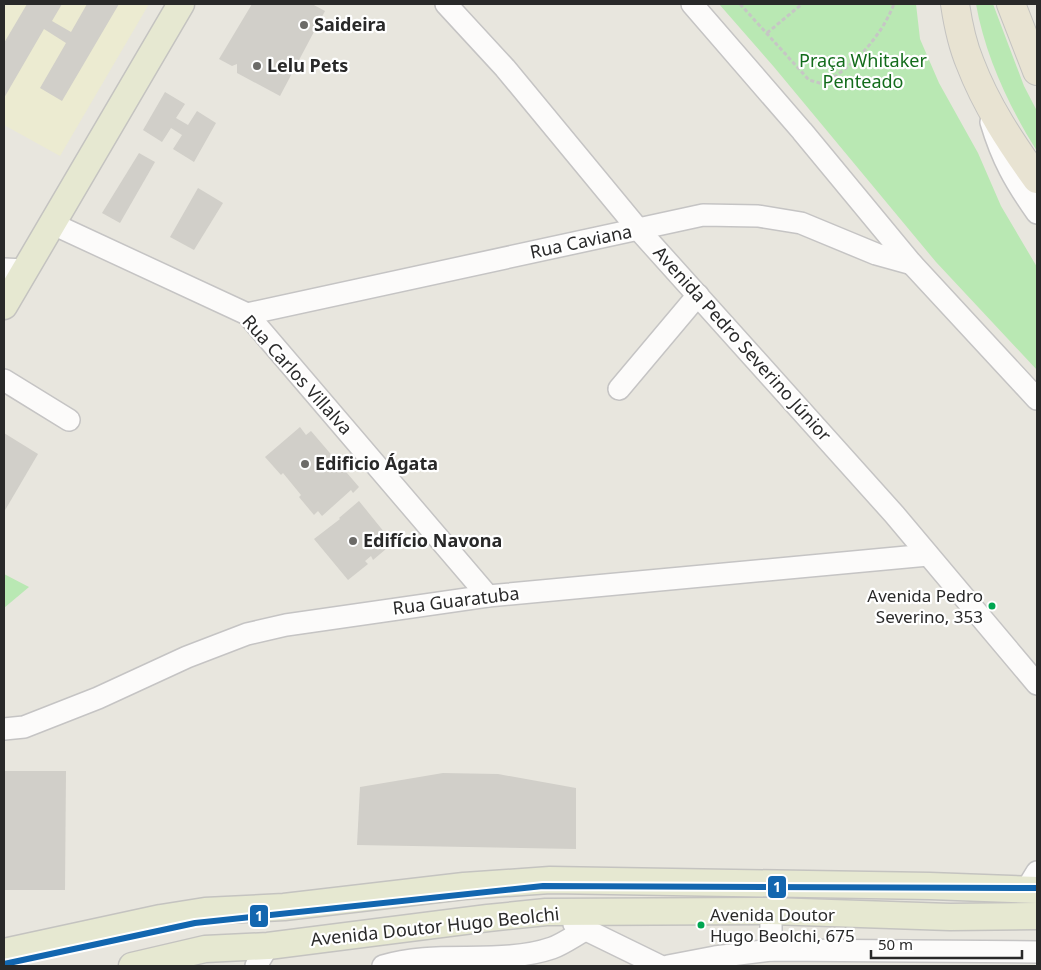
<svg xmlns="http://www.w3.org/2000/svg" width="1041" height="970" font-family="'Noto Sans',sans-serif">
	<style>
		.education { fill: #ecebd1 }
		.green { fill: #b9e8b3 }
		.building { fill: #d1cfc9 }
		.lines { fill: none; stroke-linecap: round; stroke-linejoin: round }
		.minor-casing { stroke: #c5c4c4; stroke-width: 24 }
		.major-casing { stroke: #c4c3c0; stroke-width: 29 }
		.highway-casing { stroke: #c4c3c0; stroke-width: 30 }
		.path { stroke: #c6c6c5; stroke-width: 3; stroke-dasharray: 4 2.5; stroke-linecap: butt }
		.minor { stroke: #fcfbfa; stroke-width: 21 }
		.major { stroke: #e6e8d1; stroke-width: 26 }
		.highway { stroke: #e8e3d2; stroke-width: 28 }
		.metro-1-casing { stroke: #fff; stroke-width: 10 }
		.metro-1 { stroke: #1266af; stroke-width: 6 }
		.poi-dot { fill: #6c6b68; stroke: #fff; stroke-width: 2 }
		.bus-dot { fill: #00a651; stroke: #fff; stroke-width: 2 }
		.labels { text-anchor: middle; stroke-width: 4.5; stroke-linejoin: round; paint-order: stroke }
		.bus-label { font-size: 17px; fill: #292929; stroke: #fff; text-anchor: end }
		.poi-label { font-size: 18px; font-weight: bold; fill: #292929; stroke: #fff; text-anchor: start }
		.park-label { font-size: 18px; fill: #136c1b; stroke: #fff }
		.street-label { font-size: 18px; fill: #292929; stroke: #fff }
		.line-badge { stroke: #fff; stroke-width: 2 }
		.badge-label { font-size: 14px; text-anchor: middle; font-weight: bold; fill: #fff }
	</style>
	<rect width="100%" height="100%" fill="#e8e6de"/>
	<polygon class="education" points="4,4 149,4 60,156 4,125"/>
	<g class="green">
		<polygon points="719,4 916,4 920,39 939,83 978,153 1001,206 1037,267 1037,370 936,262 774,67"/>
		<path d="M976,4H993L1024,86L1037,111V151C1009,107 985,55 976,4Z"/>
		<polygon points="4,574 29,587 4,608"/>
	</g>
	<g class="building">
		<polygon points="27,4 62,4 52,21 71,32 87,4 119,4 62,101 40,88 66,43 44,29 4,98 4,43"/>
		<polygon points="252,4 312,4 325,11 280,96 237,73 237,64 232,66 219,59"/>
		<polygon points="165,92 185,104 176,118 188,125 197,111 216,123 194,162 173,149 182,135 171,128 162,142 143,130"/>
		<polygon points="139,153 155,162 120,223 102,213"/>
		<polygon points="198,188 223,203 194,250 170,237"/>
		<polygon points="300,427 306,435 311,431 359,487 353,493 351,490 322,516 318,511 314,515 299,497 301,495 283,473 281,475 265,457"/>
		<polygon points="4,433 38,454 4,512"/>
		<polygon points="359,501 393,543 373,560 371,556 365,561 368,564 348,580 314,539 340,519 339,518"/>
		<polygon points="4,771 66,771 65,890 4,890"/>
		<polygon points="443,773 498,774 576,788 576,849 357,845 360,787"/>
	</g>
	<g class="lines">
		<defs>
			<g id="minor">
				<polyline points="446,4 505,68 638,229 894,514 1037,684"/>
				<polyline points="692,4 802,131 912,264 1037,399"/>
				<path d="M991,122C1002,159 1015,182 1037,213"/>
				<polyline points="53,224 247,314 488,596"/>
				<polyline points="4,269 25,270"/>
				<polyline points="247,314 703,215 758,216 801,223 876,254 912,264"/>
				<polyline points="4,380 69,420"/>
				<polyline points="619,389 698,295"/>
				<polyline points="4,729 24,727 98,698 187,657 247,634 286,625 488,596 928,555"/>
				<polyline points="1026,890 1037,872"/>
				<polyline points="771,911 771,950"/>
				<polyline points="574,924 660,966"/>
				<polyline points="256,966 268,946"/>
				<path d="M383,966C436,949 500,966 552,948C563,944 574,936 585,930"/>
				<polyline points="668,966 715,957 771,950 1037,952"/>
			</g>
			<g id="major">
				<polyline points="4,306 181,4"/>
				<polyline points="4,952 161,918 205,911 284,907 464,886 550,880 930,886 1037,890"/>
				<polyline points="132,966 205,949 268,946 488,918 546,912 771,911 950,917 1037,916"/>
			</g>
			<g id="highway">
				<path d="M955,4C958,24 962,44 970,63C986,105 1011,143 1037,179"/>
				<polyline points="1011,4 1037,71"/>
			</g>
		</defs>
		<use href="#minor" class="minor-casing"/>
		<use href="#major" class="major-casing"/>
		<use href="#highway" class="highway-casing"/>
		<g class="path">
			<path d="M740,4L809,80L823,84C854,66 881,37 894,4"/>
			<polyline points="767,33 802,4"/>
		</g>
		<use href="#minor" class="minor"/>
		<use href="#major" class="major"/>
		<use href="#highway" class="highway"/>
		<defs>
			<polyline id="metro-1" points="4,964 195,923 543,886 1037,888"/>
		</defs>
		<use href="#metro-1" class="metro-1-casing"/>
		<use href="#metro-1" class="metro-1"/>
	</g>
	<g class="poi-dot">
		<circle cx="304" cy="25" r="5"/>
		<circle cx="257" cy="66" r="5"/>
		<circle cx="305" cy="464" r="5"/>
		<circle cx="353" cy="541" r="5"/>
	</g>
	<g class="bus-dot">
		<circle cx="992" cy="606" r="4.5"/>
		<circle cx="701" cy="925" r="4.5"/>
	</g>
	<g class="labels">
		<g class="bus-label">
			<text x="983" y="602">Avenida Pedro<tspan x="983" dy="21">Severino, 353</tspan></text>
			<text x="710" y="921" text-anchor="start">Avenida Doutor<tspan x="710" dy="21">Hugo Beolchi, 675</tspan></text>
		</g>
		<g class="poi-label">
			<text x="314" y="31">Saideira</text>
			<text x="267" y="72">Lelu Pets</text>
			<text x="315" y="470">Edificio Ágata</text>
			<text x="363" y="547">Edifício Navona</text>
		</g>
		<g class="park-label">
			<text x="863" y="67">Praça Whitaker<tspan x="863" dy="21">Penteado</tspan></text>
		</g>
		<g class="street-label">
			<text transform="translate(581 242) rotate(-12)" y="6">Rua Caviana</text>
			<text transform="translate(742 344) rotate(48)" y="6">Avenida Pedro Severino Júnior</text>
			<text transform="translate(297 375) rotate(48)" y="6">Rua Carlos Villalva</text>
			<text transform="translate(456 601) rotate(-7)" y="6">Rua Guaratuba</text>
			<text transform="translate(435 927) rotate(-6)" y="6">Avenida Doutor Hugo Beolchi</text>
		</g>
	</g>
	<g class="line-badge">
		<rect x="767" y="875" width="20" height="24" rx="5" fill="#1266af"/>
		<rect x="249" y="904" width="20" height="24" rx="5" fill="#1266af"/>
	</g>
	<g class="badge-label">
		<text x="777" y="892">1</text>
		<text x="259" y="921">1</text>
	</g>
	<rect width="1041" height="970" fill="none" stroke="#292929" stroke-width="10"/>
	<path d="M871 950v8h151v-8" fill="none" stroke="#292929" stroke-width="2.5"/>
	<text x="878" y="950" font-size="15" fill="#292929" stroke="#ffffff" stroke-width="4" paint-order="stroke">50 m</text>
</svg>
